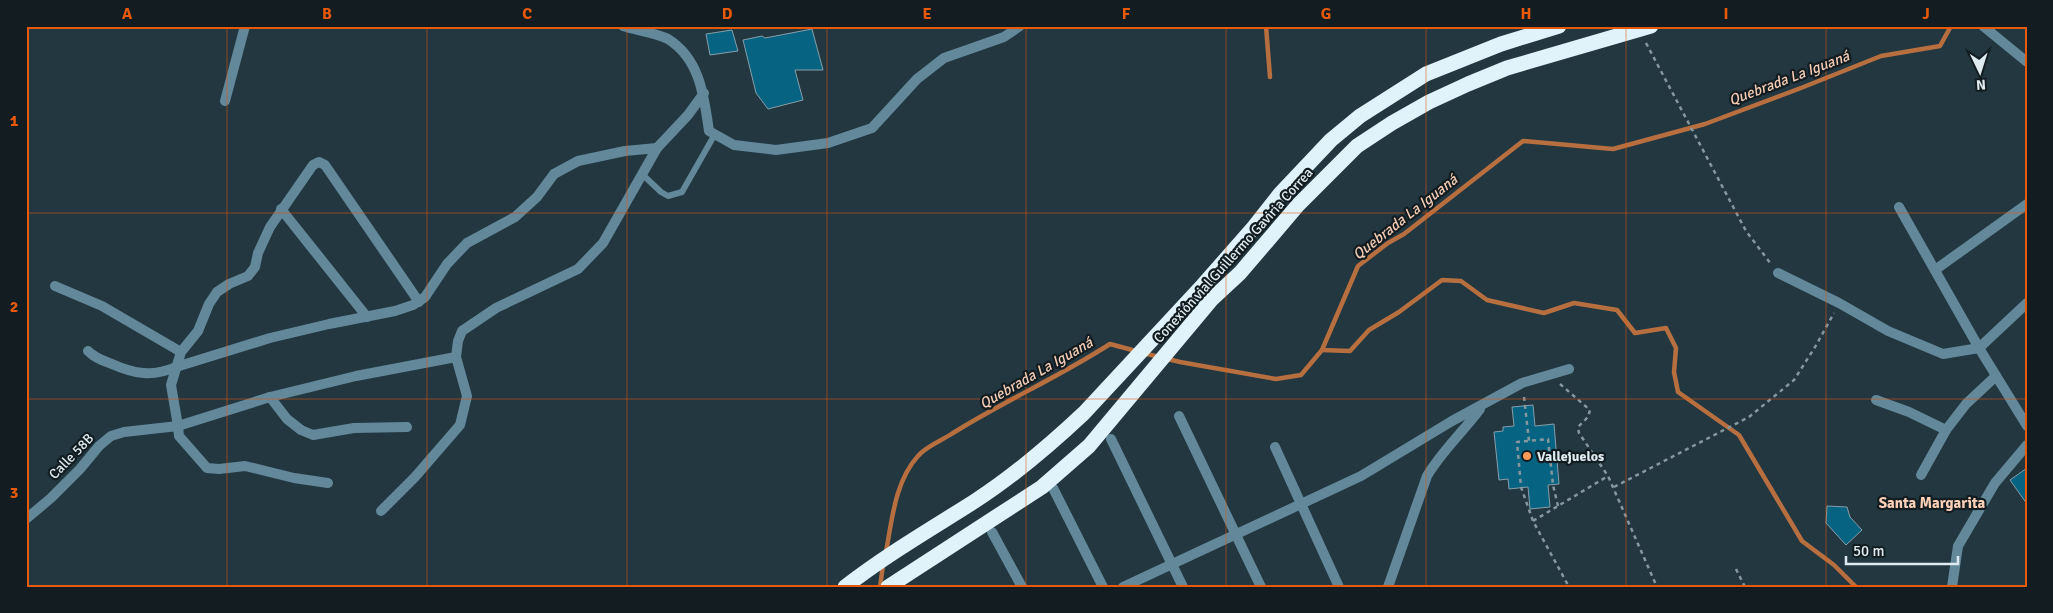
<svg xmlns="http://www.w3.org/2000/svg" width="2053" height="613" font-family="Signika,sans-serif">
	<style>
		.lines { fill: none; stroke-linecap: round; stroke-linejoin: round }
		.stream { stroke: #b86f3f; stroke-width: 4.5 }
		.building { fill: #066482; stroke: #879faa }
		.path { stroke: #87979f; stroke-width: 2.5; stroke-dasharray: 4 4; stroke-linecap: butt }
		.lane { stroke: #62889a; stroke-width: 6 }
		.street { stroke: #62889a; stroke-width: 10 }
		.highway { stroke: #e0f3fb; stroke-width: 15 }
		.grid { fill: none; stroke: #e8590c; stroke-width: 1; stroke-opacity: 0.55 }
		.poi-dot { fill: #ff9b59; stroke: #131d21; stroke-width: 2 }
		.labels { text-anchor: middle; stroke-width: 4.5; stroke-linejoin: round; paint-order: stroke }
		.street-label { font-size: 14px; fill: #deebf1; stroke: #131d21 }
		.poi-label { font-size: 14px; font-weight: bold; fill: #deebf1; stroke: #131d21; text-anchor: start }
		.water-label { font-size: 15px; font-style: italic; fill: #f4cbb3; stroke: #131d21 }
		.neighbourhood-label { font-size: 15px; font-weight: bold; fill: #fbd0b6; stroke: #131d21 }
		.neatline { fill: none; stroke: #e8590c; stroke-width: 2 }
		.grid-label { font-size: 16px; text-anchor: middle; font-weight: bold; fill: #e8590c }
	</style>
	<rect width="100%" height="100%" fill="#223740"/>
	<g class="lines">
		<g class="stream">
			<polyline points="1266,26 1270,77"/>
			<polyline points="1322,350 1350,351 1369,330 1399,312 1442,280 1461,281 1487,300 1544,313 1574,303 1617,310 1635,333 1666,328 1676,348 1674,372 1678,392 1739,435 1802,541 1834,565 1856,587"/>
			<polyline points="1143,353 1180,362 1276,379 1301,375 1322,350 1358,266 1388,243 1404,234 1523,141 1613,149 1705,124 1801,88 1881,56 1940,46 1951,26"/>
			<path d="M886,552C892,520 895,481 918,456C926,446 943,440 953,433C1004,401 1059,377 1110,344L1136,351"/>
			<polyline points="880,587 883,565"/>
		</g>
	</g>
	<g class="building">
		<polygon points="812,29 823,70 795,70 803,100 768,109 756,93 743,40 762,36 765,38"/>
		<polygon points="732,30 738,51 710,55 706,34"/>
		<polygon points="1533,405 1535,426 1554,424 1559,484 1548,485 1550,507 1530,509 1528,487 1509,489 1508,479 1499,480 1494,432 1503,431 1503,427 1514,426 1512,407"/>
		<polygon points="2027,468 2027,504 2010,480"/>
		<polygon points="1827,506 1847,507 1850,517 1862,530 1846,545 1826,523"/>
	</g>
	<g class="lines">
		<g class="path">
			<polyline points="1646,43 1746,231 1771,264"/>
			<polyline points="1560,384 1590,410 1588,417 1578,427 1579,433 1608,476 1657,587"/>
			<polyline points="1524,397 1529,441"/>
			<polyline points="1614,487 1749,417 1794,380 1815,347 1834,313"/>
			<polyline points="1558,506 1553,485 1548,439 1517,442 1521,487 1533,521 1569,587"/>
			<polyline points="1533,521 1608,476"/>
			<polyline points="1736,569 1745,587"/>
		</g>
		<polyline class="lane" points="642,174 661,192 668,196 682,192 715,134"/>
		<g class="street">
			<path d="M623,26C635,30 657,33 668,39C700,59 704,96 709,131L734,145L776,150L828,143L872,128L917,79L944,58L1004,37L1020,26"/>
			<polyline points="1983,26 2027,62"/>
			<polyline points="225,101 245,26"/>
			<polyline points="1899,207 1979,348 2027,426"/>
			<polyline points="281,209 367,317"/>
			<polyline points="1935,270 2027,204"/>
			<polyline points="1778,273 1839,303 1888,331 1943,354 1979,348 2027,303"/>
			<polyline points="55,286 102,306 181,352"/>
			<polyline points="419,302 325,165 319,162 313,165 270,227 258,253 255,267 248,276 229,284 217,292 209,304 198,331 181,352 171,385 178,426 270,397 356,376 456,357"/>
			<path d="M88,351C95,358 102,360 112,364C134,374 153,377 176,367L270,338L329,324L395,311L413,305L425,297L447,264L467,243L515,217L537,197L554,174L578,161L625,151L657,148"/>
			<polyline points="270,397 287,419 301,430 313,435 354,428 407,427"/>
			<polyline points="1876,400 1909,412 1946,430"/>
			<polyline points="1179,416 1261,587"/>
			<polyline points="1111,439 1183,587"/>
			<polyline points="1275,447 1339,587"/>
			<polyline points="1921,475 1946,430 1966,404 1996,376"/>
			<polyline points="1053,488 1103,587"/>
			<polyline points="381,511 415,477 460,425 467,396 456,357 458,341 462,331 496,308 578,269 603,243 657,148 688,115 704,93"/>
			<polyline points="26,519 51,498 80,469 99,446 111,436 124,432 178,426 179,436 207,468 219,469 245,466 294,478 328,483"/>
			<polyline points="992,532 1022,587"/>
			<polyline points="1123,587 1361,476 1452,421 1522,383 1569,369"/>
			<path d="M1388,587L1427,476C1442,451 1463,432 1480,409"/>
			<polyline points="1952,587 1958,546 1995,483 2027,445"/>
		</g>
		<g class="highway">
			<path d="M845,587C886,555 931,529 975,501C1015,475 1050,445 1084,413L1203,285L1254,227L1280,194L1331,140L1360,116L1426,74L1501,44L1559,26"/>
			<polyline points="888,587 1042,487 1089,446 1212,299 1240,273 1298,205 1357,146 1392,123 1429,102 1468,84 1507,68 1651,26"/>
		</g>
	</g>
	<path class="grid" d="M227,26V587M427,26V587M627,26V587M827,26V587M1026,26V587M1226,26V587M1426,26V587M1626,26V587M1826,26V587M26,213H2027M26,399H2027"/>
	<circle class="poi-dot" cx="1527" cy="456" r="5"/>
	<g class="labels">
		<g class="street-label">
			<text transform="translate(1233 255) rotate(-48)" y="5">Conexión vial Guillermo Gaviria Correa</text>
			<text transform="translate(71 456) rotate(-46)" y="5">Calle 58B</text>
		</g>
		<g class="poi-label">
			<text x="1537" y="461">Vallejuelos</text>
		</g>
		<g class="water-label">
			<text transform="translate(1789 78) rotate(-21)" y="5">Quebrada La Iguaná</text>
			<text transform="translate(1405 217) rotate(-38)" y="5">Quebrada La Iguaná</text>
			<text transform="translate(1036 373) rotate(-30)" y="5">Quebrada La Iguaná</text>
		</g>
		<g class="neighbourhood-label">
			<text x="1932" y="508">Santa Margarita</text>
		</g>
	</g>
	<rect width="2053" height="613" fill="none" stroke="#131d21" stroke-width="55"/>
	<g transform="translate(1980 72) rotate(176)" stroke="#131d21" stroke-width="4" paint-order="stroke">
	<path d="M0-4L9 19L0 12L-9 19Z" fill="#deebf1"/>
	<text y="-8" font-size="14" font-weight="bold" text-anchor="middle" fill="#deebf1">N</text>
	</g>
	<path d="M1846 556v8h112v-8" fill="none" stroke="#deebf1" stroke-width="2.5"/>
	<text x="1853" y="556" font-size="15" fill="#deebf1" stroke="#131d21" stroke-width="4" paint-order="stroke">50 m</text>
	<rect x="28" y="28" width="1998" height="558" class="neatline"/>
	<g class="grid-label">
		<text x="127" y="19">A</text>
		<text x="327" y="19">B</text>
		<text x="527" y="19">C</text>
		<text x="727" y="19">D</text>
		<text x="927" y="19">E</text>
		<text x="1126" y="19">F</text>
		<text x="1326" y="19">G</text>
		<text x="1526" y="19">H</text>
		<text x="1726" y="19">I</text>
		<text x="1926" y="19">J</text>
		<text x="14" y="126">1</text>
		<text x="14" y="312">2</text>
		<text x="14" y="498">3</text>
	</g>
</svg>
